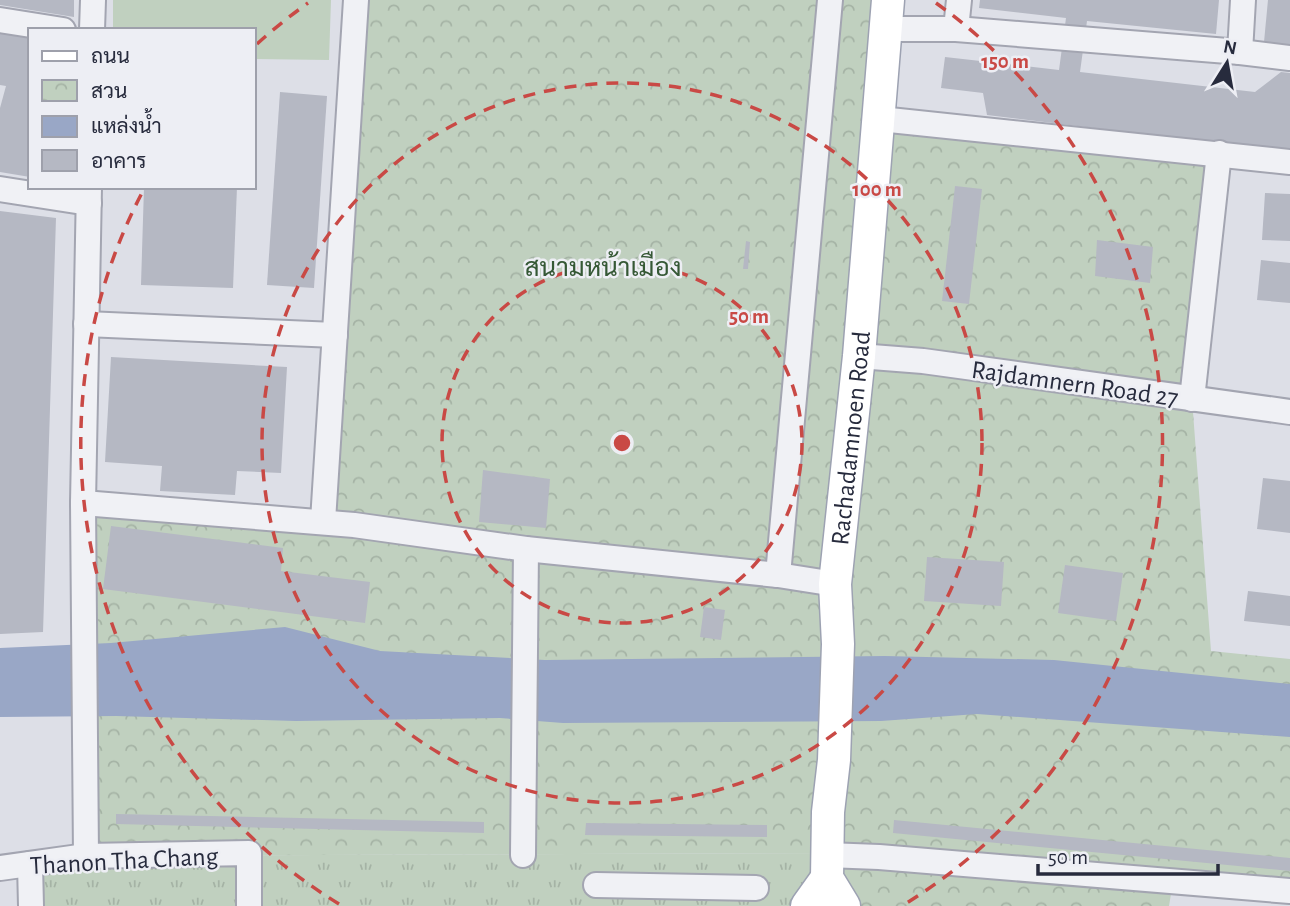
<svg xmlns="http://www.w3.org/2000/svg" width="1290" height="906" font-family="'Alegreya Sans',Sarabun,sans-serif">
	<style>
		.grass { fill: url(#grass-tufts) }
		.park { fill: url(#park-crowns) }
		.pitch { fill: #c0d0bf }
		.water { fill: #99a7c6 }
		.building { fill: #b5b8c3 }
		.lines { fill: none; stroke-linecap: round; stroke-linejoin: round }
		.minor-casing { stroke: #a3a5b1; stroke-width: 28 }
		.major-casing { stroke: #9da2b2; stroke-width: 35 }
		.minor { stroke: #f0f1f5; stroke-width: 24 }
		.major { stroke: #fff; stroke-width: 32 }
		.ring { fill: none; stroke: #c94945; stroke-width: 3.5; stroke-dasharray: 12 9 }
		.labels { text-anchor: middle; stroke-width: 5; stroke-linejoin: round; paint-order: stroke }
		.park-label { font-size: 26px; fill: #355835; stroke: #edeef4 }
		.street-label { font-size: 26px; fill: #272b3d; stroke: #edeef4 }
		.centre { fill: #c94945; stroke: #edeef4; stroke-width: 3.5 }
		.ring-label { font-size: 21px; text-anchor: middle; font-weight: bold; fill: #c94945; stroke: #edeef4; stroke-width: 5; stroke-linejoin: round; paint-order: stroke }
	</style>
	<defs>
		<pattern id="grass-tufts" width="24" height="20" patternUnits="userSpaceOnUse" patternTransform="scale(1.75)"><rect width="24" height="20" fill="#c0d0bf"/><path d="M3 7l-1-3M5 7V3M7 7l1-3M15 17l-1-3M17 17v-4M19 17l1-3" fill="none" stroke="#a5b3a5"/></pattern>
		<pattern id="park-crowns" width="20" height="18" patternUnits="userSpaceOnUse" patternTransform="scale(1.75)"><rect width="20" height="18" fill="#c0d0bf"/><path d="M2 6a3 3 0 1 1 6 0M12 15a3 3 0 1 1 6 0" fill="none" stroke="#a5b3a5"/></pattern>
	</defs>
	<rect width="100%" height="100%" fill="#dddfe7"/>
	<polygon class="grass" points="832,853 831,906 32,906 30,864 86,856"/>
	<polygon class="park" points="357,0 888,0 880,119 1219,153 1192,399 1211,651 1290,659 1290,891 1173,882 1169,906 827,906 827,853 86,856 83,504 323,521"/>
	<polygon class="pitch" points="113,0 331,0 329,60 254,59 254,30 113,30"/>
	<polygon class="water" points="285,627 380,651 545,660 885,656 1054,660 1290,684 1290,737 977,714 881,721 563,723 500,718 296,721 116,716 0,717 0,648 111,643"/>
	<g class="building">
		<polygon points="0,0 74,0 74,17 0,5"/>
		<polygon points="980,0 1219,0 1216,34 1087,21 1080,72 1255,92 1281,72 1290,73 1290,152 987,115 983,93 941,88 945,57 1059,70 1066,18 979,8"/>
		<polygon points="1268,0 1290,0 1290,45 1264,42"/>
		<polygon points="0,31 30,37 30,177 0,172 0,108 6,86 0,85"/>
		<polygon points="280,92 327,96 314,288 267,285"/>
		<polygon points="955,186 982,189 969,304 942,301"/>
		<polygon points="144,187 237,187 233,288 141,285"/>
		<polygon points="1265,193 1290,194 1290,241 1262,240"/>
		<polygon points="0,211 56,218 43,632 0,634"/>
		<polygon points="1097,240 1153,247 1150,283 1095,276"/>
		<polygon points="746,241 750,242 748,269 743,269"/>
		<polygon points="1261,260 1290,263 1290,303 1257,300"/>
		<polygon points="111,357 287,367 281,473 237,471 235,495 160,491 162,466 105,462"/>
		<polygon points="483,470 550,479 546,528 479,522"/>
		<polygon points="1263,478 1290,481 1290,533 1257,529"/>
		<polygon points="111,526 283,548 281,571 370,582 365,623 103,589"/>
		<polygon points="927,557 1004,562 1001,606 924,601"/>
		<polygon points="1065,565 1123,573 1116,621 1058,613"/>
		<polygon points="1248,591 1290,596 1290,626 1244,621"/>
		<polygon points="704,607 725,610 721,640 700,637"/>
		<polygon points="116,814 484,822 484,833 116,824"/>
		<polygon points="894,820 1290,858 1290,871 893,833"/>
		<polygon points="586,823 767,825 767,837 585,835"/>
	</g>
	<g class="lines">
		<defs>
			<g id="minor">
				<polyline points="0,20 63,30"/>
				<polyline points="885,29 956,29 1240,52 1243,0"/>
				<polyline points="956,29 959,0"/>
				<polyline points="92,30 93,0"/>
				<polyline points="1240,52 1290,58"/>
				<polyline points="880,119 1290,162"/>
				<polyline points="0,189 89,203"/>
				<polyline points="86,324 335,335"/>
				<polyline points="859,356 923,361 1290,412"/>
				<polyline points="1192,399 1219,153"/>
				<polyline points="83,503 354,525 526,549 778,575 835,584"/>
				<polyline points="323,521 356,0"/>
				<polyline points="778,575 830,0"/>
				<polyline points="523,855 526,549"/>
				<polyline points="827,855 879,857 1290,891"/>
				<polyline points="86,856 83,503 89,187"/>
				<polyline points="30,864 31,906"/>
				<polyline points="0,868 86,856 249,853 249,906"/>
				<polyline points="596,885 756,888"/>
			</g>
			<g id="major">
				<polyline points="807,906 827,878"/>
				<path id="s1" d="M844,906L827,878L828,812L834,760L838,644L835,584L859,356L888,0"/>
			</g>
		</defs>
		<use href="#minor" class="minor-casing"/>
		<use href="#major" class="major-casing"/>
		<use href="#minor" class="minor"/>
		<use href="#major" class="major"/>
	</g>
	<g class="ring">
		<circle cx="622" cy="443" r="180"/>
		<circle cx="622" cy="443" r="360"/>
		<path d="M339 904A541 541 0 0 1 144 189M257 44A541 541 0 0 1 308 3M936 3A541 541 0 0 1 905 904"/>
	</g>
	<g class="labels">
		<g class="park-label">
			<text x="603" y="276">สนามหน้าเมือง</text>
		</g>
		<g class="street-label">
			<text transform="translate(1075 383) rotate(8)" y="9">Rajdamnern Road 27</text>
			<text dy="9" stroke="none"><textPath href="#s1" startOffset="474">Rachadamnoen Road</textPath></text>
			<text transform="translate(124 860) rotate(-3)" y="9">Thanon Tha Chang</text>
		</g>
	</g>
	<circle cx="622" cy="443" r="10" class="centre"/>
	<g class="ring-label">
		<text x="1005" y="68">150 m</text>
		<text x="877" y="196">100 m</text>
		<text x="749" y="323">50 m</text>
	</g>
	<rect x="28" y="28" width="228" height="161" fill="#edeef4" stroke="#9ea0ab" stroke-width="2"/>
	<rect x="42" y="51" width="35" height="10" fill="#ffffff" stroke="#9ea0ab" stroke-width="2"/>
	<text x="91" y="63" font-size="21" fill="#272b3d">ถนน</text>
	<rect x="42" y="80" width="35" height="21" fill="url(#park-crowns)" stroke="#9ea0ab" stroke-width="2"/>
	<text x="91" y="98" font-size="21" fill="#272b3d">สวน</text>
	<rect x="42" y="116" width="35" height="21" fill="#99a7c6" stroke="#9ea0ab" stroke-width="2"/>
	<text x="91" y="133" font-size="21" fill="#272b3d">แหล่งน้ำ</text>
	<rect x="42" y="150" width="35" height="21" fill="#b5b8c3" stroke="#9ea0ab" stroke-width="2"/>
	<text x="91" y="168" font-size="21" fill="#272b3d">อาคาร</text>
	<g transform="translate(1227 63) rotate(11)" stroke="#edeef4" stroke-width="5" paint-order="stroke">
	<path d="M0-5L12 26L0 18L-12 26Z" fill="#272b3d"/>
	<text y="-10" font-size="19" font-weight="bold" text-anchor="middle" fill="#272b3d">N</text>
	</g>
	<path d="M1038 864v10h180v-10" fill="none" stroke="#272b3d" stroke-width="3.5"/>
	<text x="1048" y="864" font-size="21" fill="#272b3d" stroke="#edeef4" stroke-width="5" paint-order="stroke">50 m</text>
</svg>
